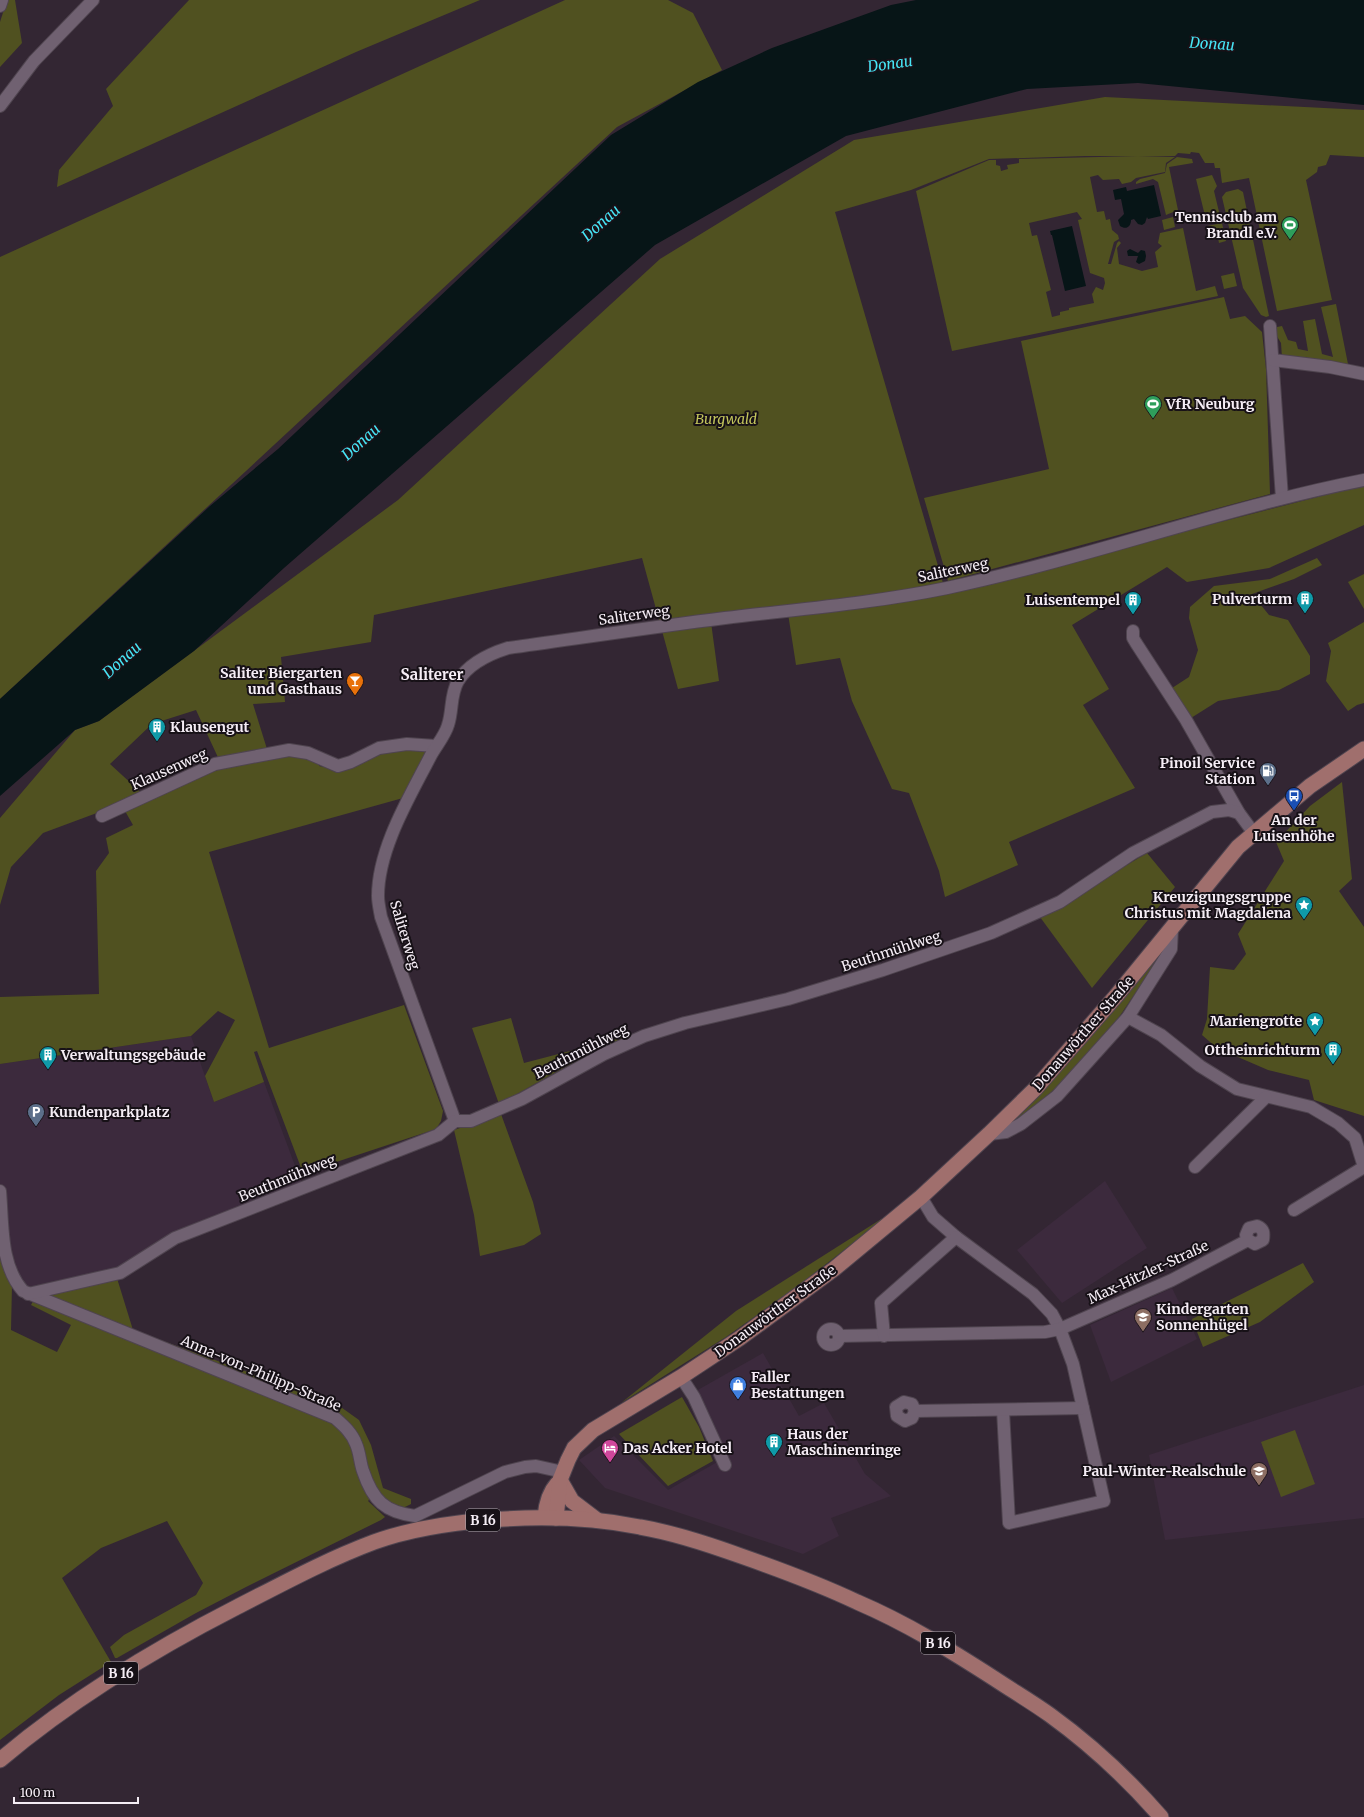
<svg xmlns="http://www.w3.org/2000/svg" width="1364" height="1817" font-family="Merriweather,serif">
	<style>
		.built { fill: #3c2a3d }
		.green { fill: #505120; fill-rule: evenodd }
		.water { fill: #071517 }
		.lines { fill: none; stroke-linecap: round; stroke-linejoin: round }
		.minor-casing { stroke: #4f444f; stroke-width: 14 }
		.major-casing { stroke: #4f444f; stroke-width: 17 }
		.minor { stroke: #706171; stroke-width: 12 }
		.major { stroke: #a06f6d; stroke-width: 15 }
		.labels { text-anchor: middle; stroke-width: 4; stroke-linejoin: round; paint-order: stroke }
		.shield { fill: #171117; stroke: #b2abb2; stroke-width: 1 }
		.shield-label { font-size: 13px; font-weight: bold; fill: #f5edf5 }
		.poi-label { font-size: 14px; font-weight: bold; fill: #f5edf5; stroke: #171117; text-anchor: end }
		.park-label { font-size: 14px; font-style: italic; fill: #c3c55c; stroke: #171117 }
		.street-label { font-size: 14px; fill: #f5edf5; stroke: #171117 }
		.water-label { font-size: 15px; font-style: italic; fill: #47e4f5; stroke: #171117 }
		.neighbourhood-label { font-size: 15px; font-weight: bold; fill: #f5edf5; stroke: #171117 }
	</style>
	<rect width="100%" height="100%" fill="#332633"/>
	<g class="built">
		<polygon points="191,1036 214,1102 264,1082 301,1182 168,1239 116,1275 27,1290 10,1258 0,1191 0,1064"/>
		<polygon points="1105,1181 1147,1248 1062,1303 1017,1250"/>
		<polygon points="1172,1288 1197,1339 1111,1382 1090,1325"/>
		<polygon points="763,1353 799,1416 824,1403 865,1474 891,1496 831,1518 839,1536 803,1554 605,1488 579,1460 614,1436 668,1490 726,1457 696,1391"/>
		<polygon points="1364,1385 1364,1518 1165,1540 1149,1455"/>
	</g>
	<g class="green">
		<polygon points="7,0 15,0 22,43 0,67 0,22"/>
		<polygon points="189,0 480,0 356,52 57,187 59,170 113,106 106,89"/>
		<polygon points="565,0 668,0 693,13 722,70 617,127 0,699 0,257"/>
		<path d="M1105,97L1364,110V157L1330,155L1326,165L1318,167L1317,172L1306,180L1332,300L1277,311L1249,178L1222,183L1220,168H1215L1214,163H1205L1199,153L1191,152L1190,154L1178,153L1175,156H1085L989,159L911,190L835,212L943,583L941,585L944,593L1364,485V525L1269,568L1187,582L1167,567L1072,625L1109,689L1083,705L1135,788L1009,842L1018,865L945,897L939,871L909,793L892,789L852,701L840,658L796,665L787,607L710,615L719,681L678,689L642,558L374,615L371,642L281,657L285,702L253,704L267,749L308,746L321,754L319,766L334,769L377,752L430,747L403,798L209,852L269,1048L404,1005L443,1111L441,1121L436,1129L303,1173L257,1051L254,1052L264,1082L214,1102L205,1076L235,1020L218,1011L191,1036L0,1064V997L99,994L96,871L109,853L106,838L133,825L121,804L43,833L11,867L0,905V818L75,730L99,721L398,500L660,259L854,140ZM196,710L222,766L147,798L110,764L152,724Z"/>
		<path d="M1138,156L1175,157L1166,163L1165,172L1136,178L1131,182L1122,184L1119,179L1103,180L1098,175L1090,177L1097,212L1104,211L1106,220L1110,219L1112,230L1118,235L1119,239L1114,242L1108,264H1111L1117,243L1119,241L1121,243L1117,248L1119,264L1142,271L1158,267L1155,252L1162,246L1158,243L1160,233L1183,228L1196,291L1215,286L1218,296L952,351L916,191L989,160H996V165L1000,166L1001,171L1008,169L1007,165L1019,163V159ZM1077,212L1082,219L1078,220L1090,273L1104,278L1105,283L1103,290L1096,287L1092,294L1094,303L1069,308V310L1060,312V315L1052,317L1046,292L1051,290L1037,235L1032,236L1029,223Z"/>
		<polygon points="1177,157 1192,159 1193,163 1169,167 1178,210 1166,215 1158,182 1153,179 1136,184 1136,182 1140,179 1165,173 1167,164"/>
		<polygon points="1212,175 1217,186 1214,191 1220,216 1206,220 1196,179"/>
		<polygon points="1238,189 1243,192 1269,316 1266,317 1261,315 1243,288 1222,197 1226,192"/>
		<polygon points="1173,217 1175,227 1164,230 1162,220"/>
		<polygon points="1222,223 1226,241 1219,243 1217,233 1209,235 1207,226"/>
		<polygon points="1234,273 1237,286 1224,289 1221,276"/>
		<polygon points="1224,297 1230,319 1245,316 1262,332 1266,369 1270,494 948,581 924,498 1049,469 1021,341"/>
		<polygon points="1336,304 1349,369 1282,358 1281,343 1272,328 1282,326 1288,340 1296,342 1298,349 1308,351 1303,321 1315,319 1322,354 1333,357 1321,307"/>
		<polygon points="1317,558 1322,565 1294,579 1252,594 1269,615 1288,620 1310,656 1310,674 1279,690 1218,701 1191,718 1172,688 1189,677 1198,650 1189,618 1190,607 1214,586 1270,579"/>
		<polygon points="1364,574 1364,609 1348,582"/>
		<polygon points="1364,622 1364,703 1357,705 1348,711 1326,681 1331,651 1328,643"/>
		<polygon points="1342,782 1352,879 1339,891 1364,927 1364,1116 1314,1100 1309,1080 1268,1070 1217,1048 1202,1035 1207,1019 1210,967 1234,970 1246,954 1238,934 1284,861 1276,842 1310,806"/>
		<polygon points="1147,853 1175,887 1092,988 1040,917"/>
		<polygon points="1163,945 1166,948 1119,1017 1063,1082 1011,1126 1007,1122"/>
		<polygon points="511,1018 524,1063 635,1034 565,1067 499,1104 472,1028"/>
		<polygon points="501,1114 533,1202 541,1234 524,1245 480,1256 474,1215 454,1130"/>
		<polygon points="897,1209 799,1285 726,1337 621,1403 736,1311"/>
		<polygon points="0,1235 3,1265 12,1285 11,1330 57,1352 71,1325 31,1305 37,1294 116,1275 133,1330 338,1405 359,1420 371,1445 383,1488 411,1499 411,1504 401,1509 395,1507 376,1492 368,1501 385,1517 381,1520 246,1587 196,1613 117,1658 115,1658 110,1647 124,1635 196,1595 203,1583 167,1521 101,1548 62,1578 111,1662 59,1695 0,1740"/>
		<polygon points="1303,1263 1314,1282 1260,1322 1203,1347 1192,1319"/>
		<polygon points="682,1397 699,1427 713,1461 668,1486 619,1434"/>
		<polygon points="1295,1430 1315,1484 1281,1497 1261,1442"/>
	</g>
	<g class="water">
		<polygon points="916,0 1364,0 1364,105 1138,83 1027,89 846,136 655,245 284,568 194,651 99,721 75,730 0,796 0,699 210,506 278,449 611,135 698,82 772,48 891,5"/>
		<path d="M1154,185L1161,216L1148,219L1147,217L1145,223L1142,225L1138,224L1134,219L1131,220C1131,227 1126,230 1120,226L1118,220L1124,214L1121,199L1115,200L1113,190L1126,187L1127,191Z"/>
		<polygon points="1072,226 1086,286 1065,291 1052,235 1051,235 1050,231"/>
		<polygon points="1130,249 1138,253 1141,250 1145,251 1146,256 1145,261 1139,264 1136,262 1138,256 1128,256 1127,251"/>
	</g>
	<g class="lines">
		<defs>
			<g id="minor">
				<polyline points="0,6 2,0"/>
				<polyline points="0,106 34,61 93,0"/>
				<polyline points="1270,326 1282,498"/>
				<polyline points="1273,360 1330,367 1364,374"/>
				<polyline points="1133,631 1133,638 1136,643 1186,720 1239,813 1253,832"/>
				<polyline points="102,816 215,764 289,750 308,753 338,766 351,762 379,748 407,744 436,746"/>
				<polyline points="1128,1017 1161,1035 1200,1066 1237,1089 1311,1107 1338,1123 1355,1138 1364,1167"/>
				<path d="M455,1121L381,917C380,911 378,903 378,896C378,849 409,798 430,757C435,747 445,736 448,725C453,710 450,695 458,681C469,663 489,654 508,648C580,638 653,627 725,618C800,609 874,603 947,588C1088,558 1223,508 1364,480"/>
				<polyline points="989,1134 1006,1132 1021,1124 1057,1096 1128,1017 1171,949 1172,928"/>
				<polyline points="1195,1167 1266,1097"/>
				<path d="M0,1191C3,1225 0,1265 23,1291L335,1418C344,1426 352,1433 356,1444C360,1453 360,1463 363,1471C373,1501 385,1512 415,1516L505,1472L525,1467L536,1466L563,1472"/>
				<polyline points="921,1197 933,1217 956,1237 1033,1294 1052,1314 1060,1329 1073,1364 1104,1501 1009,1523 1003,1410"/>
				<polyline points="1294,1210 1364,1167"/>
				<polyline points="28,1294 120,1273 175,1238 438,1135 455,1121 471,1121 522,1099 604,1054 644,1036 685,1023 788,999 883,970 991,933 1060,902 1133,853 1212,812 1229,810 1239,813"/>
				<circle cx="831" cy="1337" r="8"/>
				<path d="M839,1336L1045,1332L1060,1329L1172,1280L1248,1240L1255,1244L1263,1240C1264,1233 1264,1229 1257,1226L1249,1228L1246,1235L1248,1240"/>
				<polyline points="884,1336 881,1303 956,1237"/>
				<polyline points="681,1377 694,1397 725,1465"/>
				<polyline points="915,1411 912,1418 905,1421 897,1416 896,1407 904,1402 912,1404 915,1411 1083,1408"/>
			</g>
			<g id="major">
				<polyline points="560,1480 572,1501 597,1520"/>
				<path d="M545,1517C546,1505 549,1493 557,1484"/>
				<polyline points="556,1518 560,1480 568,1460 574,1448 593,1430 681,1377 740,1338 834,1269 921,1197 989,1134 1035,1089 1116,996 1238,847 1310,786 1364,749"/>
				<path d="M0,1760C72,1699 153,1650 237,1607C282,1584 326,1560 374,1542C410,1529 450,1523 489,1520C540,1516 590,1517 640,1527C675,1533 708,1544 741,1556C781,1570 819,1584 857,1602C906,1623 950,1650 995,1679C1013,1691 1032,1702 1050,1715C1090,1744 1128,1779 1161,1817"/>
			</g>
		</defs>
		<use href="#minor" class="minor-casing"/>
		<use href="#major" class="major-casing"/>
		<use href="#minor" class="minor"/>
		<use href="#major" class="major"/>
	</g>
	<defs>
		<symbol id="stadium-pin" viewBox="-11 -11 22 30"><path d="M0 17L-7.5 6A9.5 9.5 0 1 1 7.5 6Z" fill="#2e9e5b" stroke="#171117"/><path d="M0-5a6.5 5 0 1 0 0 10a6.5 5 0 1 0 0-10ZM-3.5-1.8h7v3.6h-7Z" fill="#fff"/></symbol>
		<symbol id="building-pin" viewBox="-11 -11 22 30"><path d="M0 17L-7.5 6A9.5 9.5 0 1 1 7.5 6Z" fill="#0f9aa8" stroke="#171117"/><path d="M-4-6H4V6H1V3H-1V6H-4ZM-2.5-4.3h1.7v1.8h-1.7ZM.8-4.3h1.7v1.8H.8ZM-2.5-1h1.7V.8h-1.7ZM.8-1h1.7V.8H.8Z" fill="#fff"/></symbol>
		<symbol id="bar-pin" viewBox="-11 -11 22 30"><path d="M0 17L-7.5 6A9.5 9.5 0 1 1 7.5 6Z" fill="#e8710a" stroke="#171117"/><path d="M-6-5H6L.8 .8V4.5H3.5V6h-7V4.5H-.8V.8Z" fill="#fff"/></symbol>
		<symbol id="fuel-pin" viewBox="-11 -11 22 30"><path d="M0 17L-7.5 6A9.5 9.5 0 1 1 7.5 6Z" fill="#5c6f8a" stroke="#171117"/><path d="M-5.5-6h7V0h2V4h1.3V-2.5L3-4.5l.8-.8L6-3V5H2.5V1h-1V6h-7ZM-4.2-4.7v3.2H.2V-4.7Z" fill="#fff"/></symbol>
		<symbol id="bus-pin" viewBox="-11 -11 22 30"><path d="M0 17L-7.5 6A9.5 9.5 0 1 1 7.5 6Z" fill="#1a4fb4" stroke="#171117"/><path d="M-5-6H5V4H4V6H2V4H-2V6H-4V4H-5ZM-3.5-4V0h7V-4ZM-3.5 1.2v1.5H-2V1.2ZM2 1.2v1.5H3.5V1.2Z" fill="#fff"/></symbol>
		<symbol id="sight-pin" viewBox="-11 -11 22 30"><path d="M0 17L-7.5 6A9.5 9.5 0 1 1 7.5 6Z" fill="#0f9aa8" stroke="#171117"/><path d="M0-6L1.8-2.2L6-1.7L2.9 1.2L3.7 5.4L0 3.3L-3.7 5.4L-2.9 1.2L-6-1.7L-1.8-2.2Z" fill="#fff"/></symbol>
		<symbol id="parking-pin" viewBox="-11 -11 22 30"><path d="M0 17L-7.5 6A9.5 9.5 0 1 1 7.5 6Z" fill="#5c6f8a" stroke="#171117"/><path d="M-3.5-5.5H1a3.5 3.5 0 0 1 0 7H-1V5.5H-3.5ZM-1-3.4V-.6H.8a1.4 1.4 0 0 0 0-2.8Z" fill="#fff"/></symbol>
		<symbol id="school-pin" viewBox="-11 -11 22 30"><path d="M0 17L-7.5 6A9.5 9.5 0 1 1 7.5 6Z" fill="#8d6e63" stroke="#171117"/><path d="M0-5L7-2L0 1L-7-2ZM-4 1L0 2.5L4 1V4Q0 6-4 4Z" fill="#fff"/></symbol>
		<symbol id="shop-pin" viewBox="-11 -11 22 30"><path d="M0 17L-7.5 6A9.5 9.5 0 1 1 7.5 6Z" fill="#3f7fe0" stroke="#171117"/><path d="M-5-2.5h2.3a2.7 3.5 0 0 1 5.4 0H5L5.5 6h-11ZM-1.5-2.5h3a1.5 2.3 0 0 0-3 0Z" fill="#fff"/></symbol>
		<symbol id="hotel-pin" viewBox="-11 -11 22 30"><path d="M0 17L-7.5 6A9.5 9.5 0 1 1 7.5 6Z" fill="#d1479c" stroke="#171117"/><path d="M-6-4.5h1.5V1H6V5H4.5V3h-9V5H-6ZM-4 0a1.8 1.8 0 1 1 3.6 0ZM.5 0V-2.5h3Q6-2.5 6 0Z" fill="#fff"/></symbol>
	</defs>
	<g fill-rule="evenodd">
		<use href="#stadium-pin" x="1280" y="215" width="20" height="27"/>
		<use href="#stadium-pin" x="1143" y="394" width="20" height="27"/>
		<use href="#building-pin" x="1295" y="589" width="20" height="27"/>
		<use href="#building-pin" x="1123" y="590" width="20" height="27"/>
		<use href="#bar-pin" x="345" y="671" width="20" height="27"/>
		<use href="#building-pin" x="147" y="717" width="20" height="27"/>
		<use href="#fuel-pin" x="1258" y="761" width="20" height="27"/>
		<use href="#bus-pin" x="1284" y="786" width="20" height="27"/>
		<use href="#sight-pin" x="1294" y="895" width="20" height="27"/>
		<use href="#sight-pin" x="1305" y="1011" width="20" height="27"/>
		<use href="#building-pin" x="1323" y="1040" width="20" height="27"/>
		<use href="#building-pin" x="38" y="1045" width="20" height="27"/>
		<use href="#parking-pin" x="26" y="1102" width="20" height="27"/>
		<use href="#school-pin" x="1133" y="1307" width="20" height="27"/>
		<use href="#shop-pin" x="728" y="1375" width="20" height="27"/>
		<use href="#building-pin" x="764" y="1432" width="20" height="27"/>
		<use href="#hotel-pin" x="600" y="1438" width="20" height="27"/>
		<use href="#school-pin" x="1249" y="1461" width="20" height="27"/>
	</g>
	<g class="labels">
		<g class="shield">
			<rect x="466" y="1509" width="34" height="22" rx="3"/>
			<rect x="921" y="1632" width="34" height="22" rx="3"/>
			<rect x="104" y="1662" width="34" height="22" rx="3"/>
		</g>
		<g class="shield-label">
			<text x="483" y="1525">B 16</text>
			<text x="938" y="1648">B 16</text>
			<text x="121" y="1678">B 16</text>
		</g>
		<g class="poi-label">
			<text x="1277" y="222">Tennisclub am<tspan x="1277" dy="16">Brandl e.V.</tspan></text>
			<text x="1166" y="409" text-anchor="start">VfR Neuburg</text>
			<text x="1292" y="604">Pulverturm</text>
			<text x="1120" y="605">Luisentempel</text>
			<text x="342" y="678">Saliter Biergarten<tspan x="342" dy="16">und Gasthaus</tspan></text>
			<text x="170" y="732" text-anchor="start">Klausengut</text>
			<text x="1255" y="768">Pinoil Service<tspan x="1255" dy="16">Station</tspan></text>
			<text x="1294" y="825" text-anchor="middle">An der<tspan x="1294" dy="16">Luisenhöhe</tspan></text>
			<text x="1291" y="902">Kreuzigungsgruppe<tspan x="1291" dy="16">Christus mit Magdalena</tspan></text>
			<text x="1302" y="1026">Mariengrotte</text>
			<text x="1320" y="1055">Ottheinrichturm</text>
			<text x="61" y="1060" text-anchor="start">Verwaltungsgebäude</text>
			<text x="49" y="1117" text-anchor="start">Kundenparkplatz</text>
			<text x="1156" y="1314" text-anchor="start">Kindergarten<tspan x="1156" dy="16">Sonnenhügel</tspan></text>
			<text x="751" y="1382" text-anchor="start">Faller<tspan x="751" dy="16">Bestattungen</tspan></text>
			<text x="787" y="1439" text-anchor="start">Haus der<tspan x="787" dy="16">Maschinenringe</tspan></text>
			<text x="623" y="1453" text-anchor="start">Das Acker Hotel</text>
			<text x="1246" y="1476">Paul-Winter-Realschule</text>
		</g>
		<g class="park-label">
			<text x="726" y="424">Burgwald</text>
		</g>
		<g class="street-label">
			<text transform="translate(953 570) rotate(-12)" y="5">Saliterweg</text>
			<text transform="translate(634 615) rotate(-8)" y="5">Saliterweg</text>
			<text transform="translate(169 769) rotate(-24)" y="5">Klausenweg</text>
			<text transform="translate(405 935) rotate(73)" y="5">Saliterweg</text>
			<text transform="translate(891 951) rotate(-18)" y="5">Beuthmühlweg</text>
			<text transform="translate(1083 1033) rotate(-49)" y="5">Donauwörther Straße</text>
			<text transform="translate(581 1051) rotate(-27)" y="5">Beuthmühlweg</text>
			<text transform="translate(287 1178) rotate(-22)" y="5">Beuthmühlweg</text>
			<text transform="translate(1148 1272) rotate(-25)" y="5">Max-Hitzler-Straße</text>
			<text transform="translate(775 1311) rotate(-36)" y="5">Donauwörther Straße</text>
			<text transform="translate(261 1373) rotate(23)" y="5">Anna-von-Philipp-Straße</text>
		</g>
		<g class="water-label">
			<text transform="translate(1212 44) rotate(4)" y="5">Donau</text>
			<text transform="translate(890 64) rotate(-8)" y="5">Donau</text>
			<text transform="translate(601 223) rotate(-42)" y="5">Donau</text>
			<text transform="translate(361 442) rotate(-42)" y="5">Donau</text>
			<text transform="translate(122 660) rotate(-42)" y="5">Donau</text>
		</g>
		<g class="neighbourhood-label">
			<text x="432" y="680">Saliterer</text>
		</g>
	</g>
	<path d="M14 1797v6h124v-6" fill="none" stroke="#f5edf5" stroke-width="2"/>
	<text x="20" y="1797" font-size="12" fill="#f5edf5" stroke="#171117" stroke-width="3" paint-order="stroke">100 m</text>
</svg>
